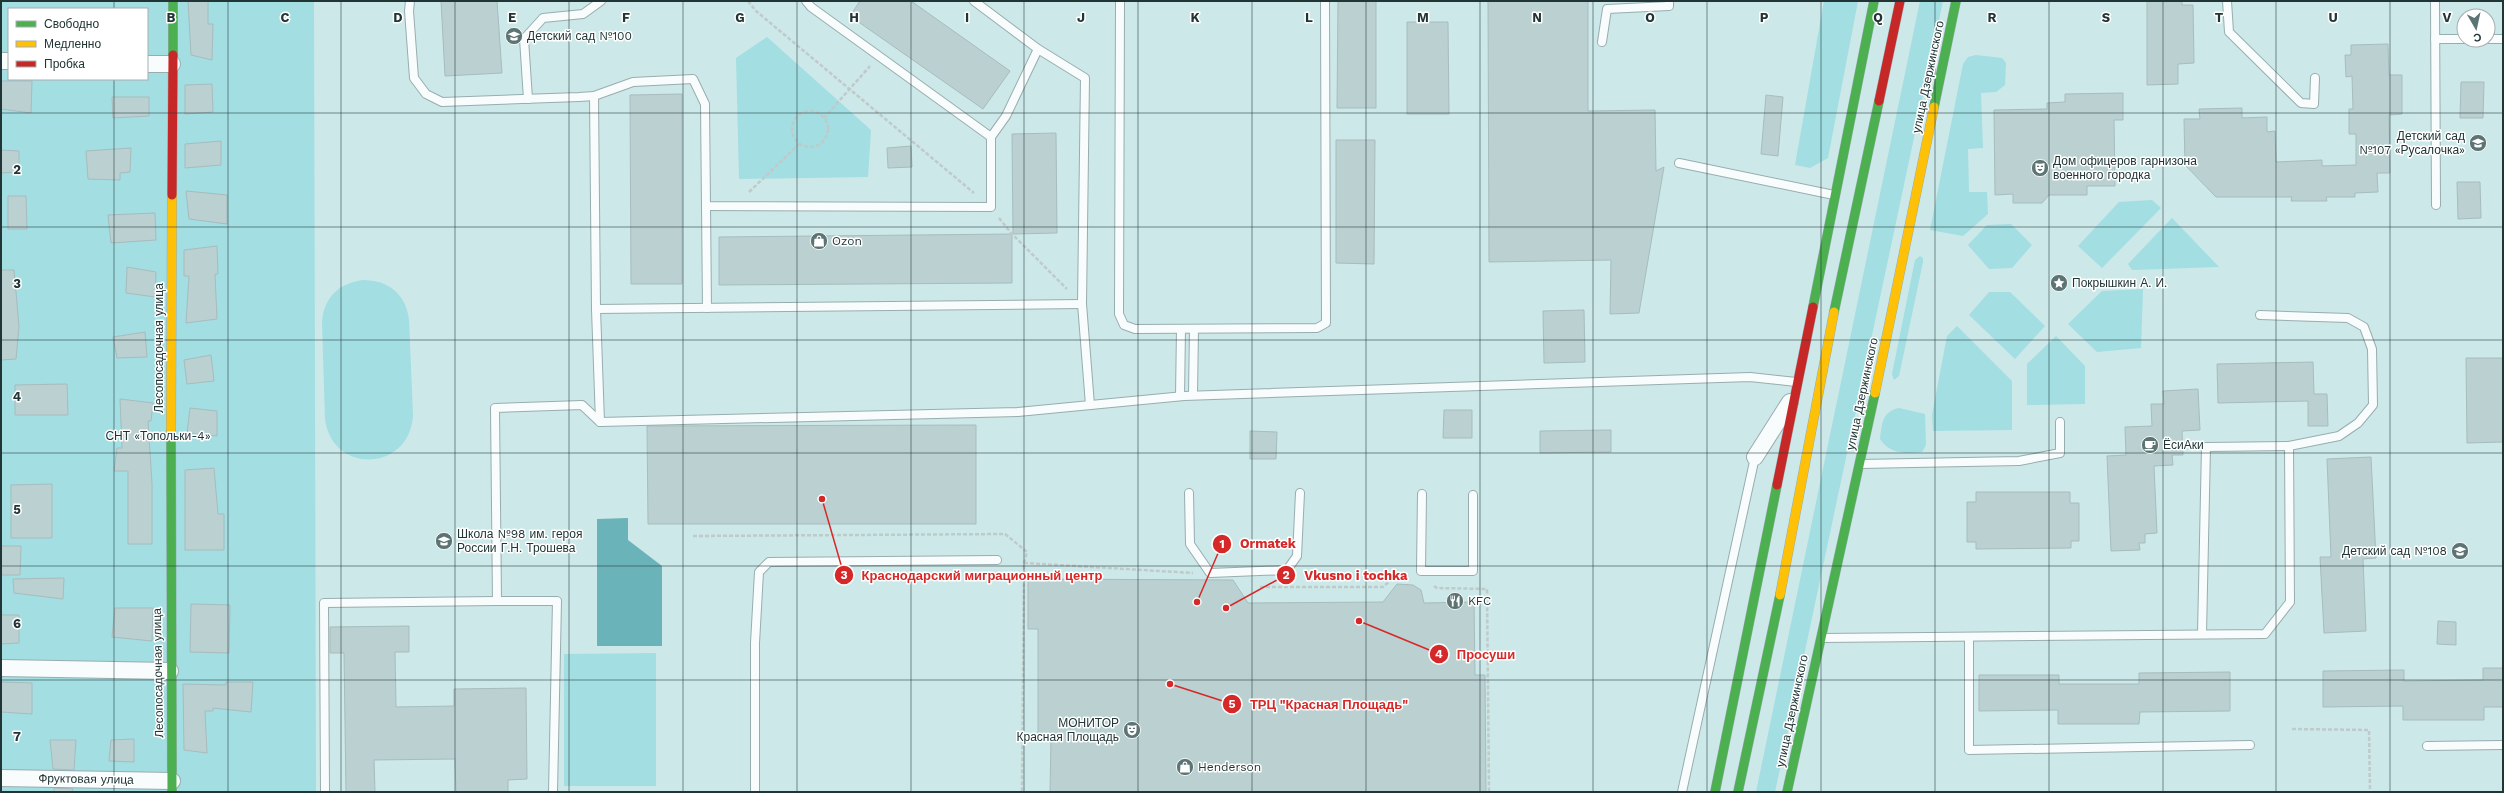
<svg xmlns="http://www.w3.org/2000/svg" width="2504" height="793" font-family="'Work Sans',sans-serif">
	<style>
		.green { fill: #a2dee2; fill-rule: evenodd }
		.water { fill: #6ab4b9 }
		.building { fill: #bbd0d1; stroke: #a7bcbe }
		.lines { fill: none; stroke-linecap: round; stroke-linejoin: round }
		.lane-casing { stroke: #98adaf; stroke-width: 10 }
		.street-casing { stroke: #98adaf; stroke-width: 18 }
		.fast-casing { stroke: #98adaf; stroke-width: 10 }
		.slow-casing { stroke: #98adaf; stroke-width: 10 }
		.jam-casing { stroke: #98adaf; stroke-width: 10 }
		.path { stroke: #bfcaca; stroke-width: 2.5; stroke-dasharray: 4 2; stroke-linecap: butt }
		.lane { stroke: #f8fcfc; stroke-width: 8 }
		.street { stroke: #f8fcfc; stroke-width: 16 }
		.fast { stroke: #4caf50; stroke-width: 9 }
		.slow { stroke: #ffc107; stroke-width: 9 }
		.jam { stroke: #c62828; stroke-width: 9 }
		.grid { fill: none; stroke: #213536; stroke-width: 1; stroke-opacity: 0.55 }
		.labels { text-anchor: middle; stroke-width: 3; stroke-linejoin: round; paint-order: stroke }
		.poi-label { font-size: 12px; fill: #213536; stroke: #fff; text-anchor: start }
		.street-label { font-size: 12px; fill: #213536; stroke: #fff }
		.park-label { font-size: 12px; fill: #1c3234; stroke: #fff }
		.grid-label { font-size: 13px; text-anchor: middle; font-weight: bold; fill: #213536; stroke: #fff; stroke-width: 3; stroke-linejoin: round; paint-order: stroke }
		.leader { fill: none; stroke: #d62828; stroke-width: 1.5 }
		.callout-dot { fill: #d62828; stroke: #fff; stroke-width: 1.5 }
		.mark-label { font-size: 12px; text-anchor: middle; font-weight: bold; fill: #fff }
		.callout-label { font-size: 13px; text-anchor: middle; font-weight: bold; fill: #d62828; stroke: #fff; stroke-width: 3; stroke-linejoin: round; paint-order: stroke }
	</style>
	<rect width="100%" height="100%" fill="#cde8e9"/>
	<g class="green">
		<path d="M1,1H314L316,792H1ZM9,9H147V79H9Z"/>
		<polygon points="1824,1 1858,1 1828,158 1810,168 1795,165"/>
		<polygon points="1920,1 1943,1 1775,792 1756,792"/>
		<polygon points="767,37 871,130 868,177 739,179 736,58"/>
		<polygon points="1976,55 2002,58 2006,63 2005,85 1996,92 1981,93 1983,148 1968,149 1969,192 1987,192 1988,214 1963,236 1930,230 1963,64 1968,57"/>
		<polygon points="2152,200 2161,208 2102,268 2078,246 2119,202"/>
		<polygon points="2172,218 2219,267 2132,270 2128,264"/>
		<polygon points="2011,224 2032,245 2012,268 1989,269 1968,245 1987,225"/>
		<polygon points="1920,256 1923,258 1923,262 1899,376 1894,380 1892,374 1915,260"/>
		<path d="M363,280C388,280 406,294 409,320L413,416C409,472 332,475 325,419L322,323C323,298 339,283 363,280Z"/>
		<polygon points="2143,289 2141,348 2097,352 2068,324 2102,291"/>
		<polygon points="1989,292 2010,292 2045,326 2015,359 1969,315"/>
		<polygon points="1957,326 2012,381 2012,430 1933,431 1932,415 1947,336"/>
		<polygon points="2056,336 2085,366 2085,404 2027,405 2027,364"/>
		<path d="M1899,408L1925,414L1926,445L1922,452C1905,454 1890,454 1880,439C1882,423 1882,412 1899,408Z"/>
		<polygon points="656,653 656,786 564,786 564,654"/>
	</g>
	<polygon class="water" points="628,518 628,540 662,566 662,646 597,646 597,519"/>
	<g class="building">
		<polygon points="188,1 208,1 208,24 213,24 212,60 191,55"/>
		<polygon points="441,1 497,1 502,73 445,76"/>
		<polygon points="860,1 911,1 1010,71 983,109 850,16"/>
		<polygon points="1338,1 1376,1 1376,108 1337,108"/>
		<polygon points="1488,1 1588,1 1588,111 1655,110 1656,171 1664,167 1639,313 1610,314 1611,260 1489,262"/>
		<polygon points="2147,1 2182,1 2182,5 2193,5 2194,63 2178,64 2178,84 2147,85"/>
		<polygon points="1407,22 1448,22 1449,114 1407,114"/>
		<polygon points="2388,44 2389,75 2402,75 2402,114 2389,115 2390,173 2377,173 2378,192 2355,193 2355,197 2326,197 2327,201 2291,201 2292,197 2216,197 2185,165 2184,119 2200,119 2199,109 2242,108 2242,118 2267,117 2267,132 2275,131 2276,162 2322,160 2322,166 2356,165 2356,134 2349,134 2349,109 2353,109 2352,76 2346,77 2345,55 2351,55 2351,45"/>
		<polygon points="1,81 32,81 31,113 1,109"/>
		<polygon points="2461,82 2484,82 2483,118 2460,118"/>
		<polygon points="212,84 213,112 185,114 185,85"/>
		<polygon points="2123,93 2123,120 2114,120 2115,186 2087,186 2087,195 2049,195 2042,203 2013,203 2013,194 1995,195 1994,110 2047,109 2047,103 2065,102 2065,94"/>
		<polygon points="682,94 682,284 631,284 630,95"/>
		<polygon points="1766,95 1783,97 1778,156 1761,154"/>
		<polygon points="112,97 149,97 149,116 113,118"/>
		<polygon points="1056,133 1057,233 1013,234 1012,134"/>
		<polygon points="1336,140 1375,140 1374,264 1336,263"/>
		<polygon points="221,141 221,165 185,168 185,144"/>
		<polygon points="911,146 912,167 888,168 887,148"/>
		<polygon points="131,148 130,172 120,173 120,180 88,179 86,151"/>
		<polygon points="1,150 19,151 19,172 1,173"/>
		<polygon points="2457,182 2480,182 2481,218 2458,219"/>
		<polygon points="186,191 227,195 227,224 189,219"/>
		<polygon points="8,196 26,196 27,229 8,229"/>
		<polygon points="155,213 156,240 111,243 108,215"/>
		<polygon points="1012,234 1012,283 719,285 719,237"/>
		<polygon points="217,246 218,274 215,274 217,319 186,323 189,276 184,276 184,250"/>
		<polygon points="127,267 156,272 155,297 126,293"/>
		<polygon points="1,270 14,270 19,326 16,359 1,360"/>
		<polygon points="1584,310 1585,362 1544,363 1543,311"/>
		<polygon points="145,332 147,357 117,358 113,337"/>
		<polygon points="211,355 214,381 187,384 184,360"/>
		<polygon points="2466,358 2503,358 2503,442 2467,443"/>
		<polygon points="2313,362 2314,394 2327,394 2328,426 2308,426 2308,401 2218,403 2217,364"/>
		<polygon points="67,384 68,415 15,415 15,385"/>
		<polygon points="2198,389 2200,430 2182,431 2183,455 2172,455 2173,465 2154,466 2157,533 2145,534 2145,543 2139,543 2140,550 2111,551 2107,456 2126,455 2125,427 2152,426 2151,404 2164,404 2163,391"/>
		<polygon points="120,399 153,403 151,421 148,421 152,484 152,544 128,544 128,471 114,471 117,448 122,448"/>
		<polygon points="190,408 217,411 217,436 187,433"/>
		<polygon points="1444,410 1472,410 1472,438 1443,438"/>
		<polygon points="976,425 976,524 648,524 647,426"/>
		<polygon points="1611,430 1611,452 1540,453 1540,431"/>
		<polygon points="1250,431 1277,432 1276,459 1250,459"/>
		<polygon points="2371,457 2376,558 2363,559 2366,631 2324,633 2320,557 2331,557 2327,459"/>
		<polygon points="214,468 218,514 224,514 224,550 185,550 185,470"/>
		<polygon points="52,484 52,538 11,538 11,485"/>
		<polygon points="1976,492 2070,492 2070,503 2079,503 2079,541 2071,541 2071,548 1976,549 1976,542 1967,542 1967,502 1976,502"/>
		<polygon points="1,546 21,546 20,575 1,575"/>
		<polygon points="64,578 63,599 14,593 13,579"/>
		<polygon points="1028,579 1233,580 1248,603 1383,602 1397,584 1413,585 1421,590 1424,603 1474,602 1475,675 1485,675 1486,792 1050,792 1051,739 1038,739 1038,629 1028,629"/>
		<polygon points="191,604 230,605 229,653 190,652"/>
		<polygon points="115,608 153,608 152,641 112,637"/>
		<polygon points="1,615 19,615 19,643 1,644"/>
		<polygon points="2438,621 2456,622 2456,645 2437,644"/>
		<polygon points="409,626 409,652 395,652 396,707 454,706 454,689 526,688 527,779 508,780 508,792 456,792 455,759 374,760 375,792 346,792 344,653 330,653 330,627"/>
		<polygon points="2483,668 2503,668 2503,707 2484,707 2484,720 2403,720 2403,706 2323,707 2323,671 2404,670 2404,681 2483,680"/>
		<polygon points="2230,672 2230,711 2140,712 2139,724 2058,724 2058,710 1979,711 1979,675 2059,675 2059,684 2139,684 2139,673"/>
		<polygon points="1,682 32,683 32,714 1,712"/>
		<polygon points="226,682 253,682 251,712 213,708 213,711 205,711 207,753 184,750 183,684 226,685"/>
		<polygon points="134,739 134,762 109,761 111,740"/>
		<polygon points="50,740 76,740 74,770 53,769"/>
		<polygon points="54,788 73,789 72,792 54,792"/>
	</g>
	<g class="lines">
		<defs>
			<g id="lane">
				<polyline points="410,1 409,11 414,78 426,94 442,102 579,97 594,96 633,82 693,79 705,104 706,206 991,207 991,137 811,7 806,1"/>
				<polyline points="974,1 1038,49 1085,78 1082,304 1090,405"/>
				<polyline points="1120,1 1119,314 1124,325 1135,329 1317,328 1326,323 1325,1"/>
				<polyline points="2227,1 2229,32 2301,103 2314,104 2315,78"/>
				<polyline points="2435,1 2436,205"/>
				<polyline points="2435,39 2464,39"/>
				<polyline points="2488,39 2503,39"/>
				<polyline points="1602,42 1607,9 1669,6 1669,1"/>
				<polyline points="594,96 596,309 600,422"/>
				<polyline points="528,99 524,39 543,18 583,14 601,1"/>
				<polyline points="991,137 1006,116 1038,49"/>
				<polyline points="1679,163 1834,195"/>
				<polyline points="706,206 707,308"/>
				<polyline points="596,309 1082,304"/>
				<polyline points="1193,395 1194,329"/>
				<polyline points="1180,396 1181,329"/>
				<polyline points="1860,464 2019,461 2060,453 2060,422"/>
				<polyline points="1189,493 1190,544 1210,573 1287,570 1297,556 1300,493"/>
				<polyline points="1422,494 1421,571 1473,571 1473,495"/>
				<polyline points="2202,634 2206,447 2289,446 2339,436 2358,423 2373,405 2372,349 2364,327 2348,318 2260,315"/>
				<polyline points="1969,637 1969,750 2250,745"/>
				<polyline points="1822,638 2265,634 2290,602 2289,446"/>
				<polyline points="2427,746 2503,745"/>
				<polyline points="325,792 324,603 497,601"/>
				<polyline points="553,792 557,601 497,601 495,408 582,405 600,422 1018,412 1184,396 1750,377 1796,382"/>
				<polyline points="755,792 755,643 759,572 769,562 997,560"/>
				<polyline points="1682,792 1755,457"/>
			</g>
			<g id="street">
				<polyline points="1,61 9,61"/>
				<polyline points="147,64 172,64"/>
				<polyline points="1755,457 1790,402"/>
				<polyline points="1,668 170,671"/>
				<polyline points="1,778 172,781"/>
			</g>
			<g id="fast">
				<polyline points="173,55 173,1"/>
				<polyline points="1934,107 1956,1"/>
				<polyline points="1813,307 1874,1"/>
				<polyline points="1834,312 1879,101"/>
				<polyline points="171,431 172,792"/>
				<polyline points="1715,792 1777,485"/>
				<polyline points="1738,792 1780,595"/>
				<polyline points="1787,792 1875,393"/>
			</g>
			<g id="slow">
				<polyline points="1875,393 1934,107"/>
				<polyline points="171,431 172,195"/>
				<polyline points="1780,595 1834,312"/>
			</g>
			<g id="jam">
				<polyline points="1879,101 1900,1"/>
				<polyline points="172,195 173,55"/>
				<polyline points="1777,485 1813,307"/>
			</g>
		</defs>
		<use href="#lane" class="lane-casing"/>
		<use href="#street" class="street-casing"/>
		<use href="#fast" class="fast-casing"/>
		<use href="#slow" class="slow-casing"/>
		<use href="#jam" class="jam-casing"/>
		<g class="path">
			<polyline points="748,1 756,11 974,193"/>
			<circle cx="810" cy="129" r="18"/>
			<polyline points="824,118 870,66"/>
			<polyline points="749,192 799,144"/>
			<polyline points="999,218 1011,233 1067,289"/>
			<polyline points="693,536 1005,534 1027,552 1024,563 1022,792"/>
			<polyline points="1024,563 1193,573"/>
			<polyline points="1434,586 1437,588 1487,589 1489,792"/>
			<polyline points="1260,587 1383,587 1391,580 1408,576"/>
			<polyline points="2292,729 2369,730 2370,792"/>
		</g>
		<use href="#lane" class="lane"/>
		<use href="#street" class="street"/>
		<use href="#fast" class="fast"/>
		<use href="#slow" class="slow"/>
		<use href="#jam" class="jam"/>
	</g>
	<path class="grid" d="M114,1V9M228,1V792M341,1V792M455,1V792M569,1V792M683,1V792M797,1V792M911,1V792M1024,1V792M1138,1V792M1252,1V792M1366,1V792M1480,1V792M1593,1V792M1707,1V792M1821,1V792M1935,1V792M2049,1V792M2163,1V792M2276,1V792M2390,1V792M114,79V792M1,113H2503M1,227H2503M1,340H2503M1,453H2503M1,566H2503M1,680H2503"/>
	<defs>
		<symbol id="school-disc" viewBox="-11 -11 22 22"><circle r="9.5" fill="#5d7475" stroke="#fff"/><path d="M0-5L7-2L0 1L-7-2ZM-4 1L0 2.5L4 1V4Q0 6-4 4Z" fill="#fff"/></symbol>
		<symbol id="theatre-disc" viewBox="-11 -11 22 22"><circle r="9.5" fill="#5d7475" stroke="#fff"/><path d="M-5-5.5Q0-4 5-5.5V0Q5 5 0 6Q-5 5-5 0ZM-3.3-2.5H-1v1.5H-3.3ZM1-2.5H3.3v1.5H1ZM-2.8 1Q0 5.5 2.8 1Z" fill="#fff"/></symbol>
		<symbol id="shop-disc" viewBox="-11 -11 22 22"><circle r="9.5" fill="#5d7475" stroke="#fff"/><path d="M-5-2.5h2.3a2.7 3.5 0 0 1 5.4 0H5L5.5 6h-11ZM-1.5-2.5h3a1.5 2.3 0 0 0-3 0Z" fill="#fff"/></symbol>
		<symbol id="sight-disc" viewBox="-11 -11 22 22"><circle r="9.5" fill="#5d7475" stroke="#fff"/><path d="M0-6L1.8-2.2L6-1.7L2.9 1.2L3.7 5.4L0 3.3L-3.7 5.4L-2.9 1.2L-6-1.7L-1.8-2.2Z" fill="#fff"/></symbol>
		<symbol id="cafe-disc" viewBox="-11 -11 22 22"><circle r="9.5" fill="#5d7475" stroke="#fff"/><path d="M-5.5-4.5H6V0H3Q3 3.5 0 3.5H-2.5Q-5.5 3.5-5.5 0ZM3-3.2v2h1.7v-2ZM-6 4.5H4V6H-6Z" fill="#fff"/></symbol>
		<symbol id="restaurant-disc" viewBox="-11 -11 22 22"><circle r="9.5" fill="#5d7475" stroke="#fff"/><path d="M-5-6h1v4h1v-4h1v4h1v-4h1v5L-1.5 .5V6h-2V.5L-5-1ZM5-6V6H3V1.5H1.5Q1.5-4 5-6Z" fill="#fff"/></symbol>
	</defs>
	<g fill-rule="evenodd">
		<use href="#school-disc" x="504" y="26" width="20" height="20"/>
		<use href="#school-disc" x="2468" y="133" width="20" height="20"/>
		<use href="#theatre-disc" x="2030" y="158" width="20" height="20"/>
		<use href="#shop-disc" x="809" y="231" width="20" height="20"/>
		<use href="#sight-disc" x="2049" y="273" width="20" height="20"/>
		<use href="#cafe-disc" x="2140" y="435" width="20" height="20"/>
		<use href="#school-disc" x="434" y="531" width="20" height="20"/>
		<use href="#school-disc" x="2450" y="541" width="20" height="20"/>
		<use href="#restaurant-disc" x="1445" y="591" width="20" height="20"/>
		<use href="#theatre-disc" x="1122" y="720" width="20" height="20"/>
		<use href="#shop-disc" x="1175" y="757" width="20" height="20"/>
	</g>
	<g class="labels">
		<g class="poi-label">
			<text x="527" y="40">Детский сад №100</text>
			<text x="2465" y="140" text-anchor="end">Детский сад<tspan x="2465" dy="14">№107 «Русалочка»</tspan></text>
			<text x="2053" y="165">Дом офицеров гарнизона<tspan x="2053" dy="14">военного городка</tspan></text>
			<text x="832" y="245">Ozon</text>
			<text x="2072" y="287">Покрышкин А. И.</text>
			<text x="2163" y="449">ЁсиАки</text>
			<text x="457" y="538">Школа №98 им. героя<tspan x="457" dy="14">России Г.Н. Трошева</tspan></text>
			<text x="2447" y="555" text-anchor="end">Детский сад №108</text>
			<text x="1468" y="605">KFC</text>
			<text x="1119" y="727" text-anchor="end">МОНИТОР<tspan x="1119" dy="14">Красная Площадь</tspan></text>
			<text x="1198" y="771">Henderson</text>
		</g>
		<g class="street-label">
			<text transform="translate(1928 77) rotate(-78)" y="4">улица Дзержинского</text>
			<text transform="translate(159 348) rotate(-90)" y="4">Лесопосадочная улица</text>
			<text transform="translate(1862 394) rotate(-78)" y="4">улица Дзержинского</text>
			<text transform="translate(158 673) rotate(-91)" y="4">Лесопосадочная улица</text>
			<text transform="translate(1792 711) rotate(-78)" y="4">улица Дзержинского</text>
			<text transform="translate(86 779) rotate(1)" y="4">Фруктовая улица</text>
		</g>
		<g class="park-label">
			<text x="158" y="440">СНТ «Топольки-4»</text>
		</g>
	</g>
	<g class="grid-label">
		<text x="171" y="22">B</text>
		<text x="285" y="22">C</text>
		<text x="398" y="22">D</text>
		<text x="512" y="22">E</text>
		<text x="626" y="22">F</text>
		<text x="740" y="22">G</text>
		<text x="854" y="22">H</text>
		<text x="967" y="22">I</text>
		<text x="1081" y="22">J</text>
		<text x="1195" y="22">K</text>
		<text x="1309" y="22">L</text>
		<text x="1423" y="22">M</text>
		<text x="1537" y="22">N</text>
		<text x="1650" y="22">O</text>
		<text x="1764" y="22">P</text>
		<text x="1878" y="22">Q</text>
		<text x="1992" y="22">R</text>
		<text x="2106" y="22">S</text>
		<text x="2219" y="22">T</text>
		<text x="2333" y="22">U</text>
		<text x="2447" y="22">V</text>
		<text x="17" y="174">2</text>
		<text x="17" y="288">3</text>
		<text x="17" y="401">4</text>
		<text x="17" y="514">5</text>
		<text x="17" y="628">6</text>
		<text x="17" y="741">7</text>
	</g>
	<path class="leader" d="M1197 602L1222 544M1226 608L1286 575M822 499L844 575M1359 621L1439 654M1170 684L1232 704"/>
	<g class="callout-dot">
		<circle cx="1197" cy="602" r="4"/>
		<circle cx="1226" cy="608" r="4"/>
		<circle cx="822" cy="499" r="4"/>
		<circle cx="1359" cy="621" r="4"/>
		<circle cx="1170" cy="684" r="4"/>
		<circle cx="1222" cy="544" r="10"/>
		<circle cx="1286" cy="575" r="10"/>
		<circle cx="844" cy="575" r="10"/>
		<circle cx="1439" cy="654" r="10"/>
		<circle cx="1232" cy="704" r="10"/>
	</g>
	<g class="mark-label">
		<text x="1222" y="548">1</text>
		<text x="1286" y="579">2</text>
		<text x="844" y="579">3</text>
		<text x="1439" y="658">4</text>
		<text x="1232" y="708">5</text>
	</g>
	<g class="callout-label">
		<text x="1268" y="548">Ormatek</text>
		<text x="1356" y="580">Vkusno i tochka</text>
		<text x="982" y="580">Краснодарский миграционный центр</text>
		<text x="1486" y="659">Просуши</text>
		<text x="1329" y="709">ТРЦ "Красная Площадь"</text>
	</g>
	<rect width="2504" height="793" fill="none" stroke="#213536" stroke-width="4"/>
	<rect x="8" y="8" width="140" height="72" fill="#ffffff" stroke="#a6aeaf"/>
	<rect x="16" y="21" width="20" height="6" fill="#4caf50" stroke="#a6aeaf"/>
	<text x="44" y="28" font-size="12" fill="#213536">Свободно</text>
	<rect x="16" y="41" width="20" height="6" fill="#ffc107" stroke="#a6aeaf"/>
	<text x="44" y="48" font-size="12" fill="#213536">Медленно</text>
	<rect x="16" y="61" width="20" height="6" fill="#c62828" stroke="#a6aeaf"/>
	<text x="44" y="68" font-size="12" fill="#213536">Пробка</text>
	<g transform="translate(2476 28) rotate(171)"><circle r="19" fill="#ffffff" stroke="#a6aeaf"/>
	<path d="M0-3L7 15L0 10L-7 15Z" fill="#5d7475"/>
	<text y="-6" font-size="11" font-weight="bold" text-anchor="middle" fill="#213536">С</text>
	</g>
</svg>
